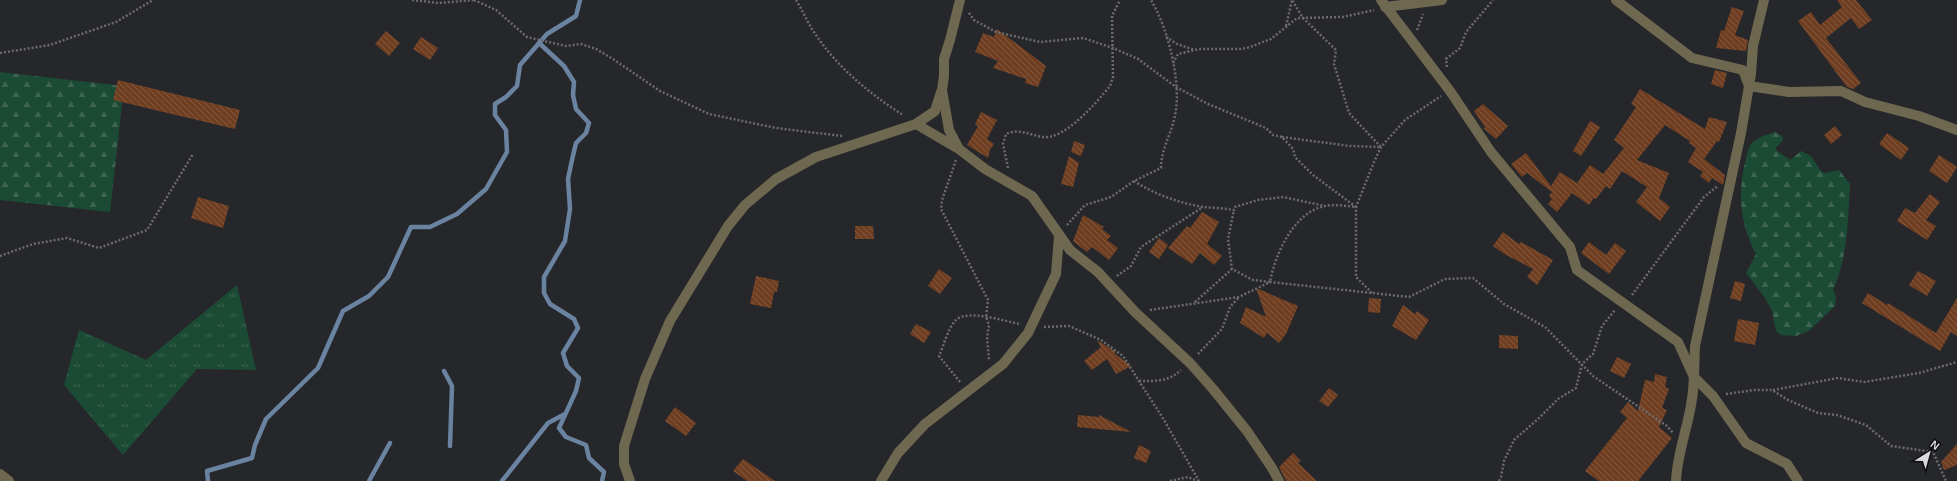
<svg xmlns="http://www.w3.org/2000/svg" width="1957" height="481" font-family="Helvetica,sans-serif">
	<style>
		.grass { fill: url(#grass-tufts) }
		.forest { fill: url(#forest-firs) }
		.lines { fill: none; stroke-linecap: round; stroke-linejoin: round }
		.stream { stroke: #6a83a1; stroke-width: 4.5 }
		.building { fill: url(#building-back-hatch) }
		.path { stroke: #6b6b6e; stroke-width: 2.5; stroke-dasharray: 2 2; stroke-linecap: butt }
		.minor { stroke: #6e6851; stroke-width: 10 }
	</style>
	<defs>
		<pattern id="grass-tufts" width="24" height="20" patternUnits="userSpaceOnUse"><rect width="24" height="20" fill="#1b4b34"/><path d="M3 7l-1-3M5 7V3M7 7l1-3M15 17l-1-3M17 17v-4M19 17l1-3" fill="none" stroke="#3c6451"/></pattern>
		<pattern id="forest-firs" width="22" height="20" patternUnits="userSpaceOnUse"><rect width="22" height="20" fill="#1b4b34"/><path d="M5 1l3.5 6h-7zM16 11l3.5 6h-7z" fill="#3c6451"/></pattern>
		<pattern id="building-back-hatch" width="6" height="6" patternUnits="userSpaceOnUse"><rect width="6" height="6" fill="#703f22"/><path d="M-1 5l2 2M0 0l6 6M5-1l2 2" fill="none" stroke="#845a42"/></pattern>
	</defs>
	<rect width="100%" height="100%" fill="#26272a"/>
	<polygon class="grass" points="237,285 256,370 197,369 123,455 64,385 79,330 146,360"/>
	<g class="forest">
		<polygon points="0,72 124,86 110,212 0,200"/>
		<path d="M1775,132L1782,136L1783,140L1775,149L1790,160L1801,151L1811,156L1821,171L1825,173L1839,170L1850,184C1848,219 1848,257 1833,290L1836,296L1835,306L1809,331L1796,336L1781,335L1776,331L1772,311L1765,298L1746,273L1756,254C1740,225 1737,191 1746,159C1747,155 1748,148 1751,144C1757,137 1767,135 1775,132Z"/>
	</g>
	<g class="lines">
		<g class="stream">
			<polyline points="539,43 564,66 574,82 573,95 576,109 589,123 586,133 576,143 572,160 568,179 570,209 565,241 544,277 544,293 550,304 574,319 578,328 563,353 567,366 579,378 576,391 559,428 566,437 586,445 589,458 604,472 602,481"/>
			<polyline points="444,371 452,386 450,446"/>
			<polyline points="208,481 207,471 252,458 255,445 266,419 318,368 343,311 369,296 388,277 411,227 430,227 457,214 486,189 507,152 506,130 495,115 495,104 506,97 517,86 520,65 547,34 576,16 580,0"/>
			<polyline points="369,481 390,443"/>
			<polyline points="502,481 548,423 565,414"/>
		</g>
	</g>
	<g class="building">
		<polygon points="1837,0 1856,0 1872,20 1859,29 1851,18 1826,38 1861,83 1853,89 1847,87 1798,21 1811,12 1820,25 1842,7"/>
		<polygon points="1732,7 1744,11 1735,35 1748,40 1746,51 1716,48 1721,30 1724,31"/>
		<polygon points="997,29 1046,66 1038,87 1025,83 1026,79 993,68 998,61 975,52 983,33 994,37"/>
		<polygon points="386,31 400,43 389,56 375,44"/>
		<polygon points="421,37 438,48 430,60 413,49"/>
		<polygon points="1715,70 1727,73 1723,88 1711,84"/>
		<polygon points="118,80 240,110 235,129 113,100"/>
		<polygon points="1640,89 1705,129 1709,117 1727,122 1719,142 1717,141 1704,159 1725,175 1723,185 1712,178 1709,183 1700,176 1703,172 1688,162 1696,148 1689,143 1690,141 1665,125 1637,160 1669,173 1659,198 1670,207 1660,221 1636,202 1647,187 1622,171 1610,189 1606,186 1596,199 1594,198 1589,205 1572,193 1557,212 1548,204 1552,199 1549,196 1552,192 1527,173 1522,177 1511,164 1526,153 1551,186 1560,172 1577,183 1590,165 1603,174 1624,148 1614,140 1636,107 1631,104"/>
		<polygon points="1483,104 1508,126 1496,139 1484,129 1485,127 1474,111"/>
		<polygon points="981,112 997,120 987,139 994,144 990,150 988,158 967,145 978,126 975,124"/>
		<polygon points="1590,121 1600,127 1581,156 1573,151"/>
		<polygon points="1835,126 1842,135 1831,144 1824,135"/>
		<polygon points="1887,133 1909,148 1901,160 1879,144"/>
		<polygon points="1074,141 1085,145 1081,156 1071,152"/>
		<polygon points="1939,155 1957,167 1947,183 1929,171"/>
		<polygon points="1069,156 1079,163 1073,187 1061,184"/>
		<polygon points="1930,194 1940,202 1926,220 1936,226 1927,240 1897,221 1905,208 1915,213"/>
		<polygon points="198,197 229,206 223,228 191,218"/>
		<polygon points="1202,212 1219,222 1207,244 1222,256 1214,265 1200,253 1192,264 1168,248 1187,226 1190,228"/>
		<polygon points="1083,215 1104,227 1102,229 1111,236 1107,240 1118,248 1109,260 1092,247 1087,252 1073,241"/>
		<polygon points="855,226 873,226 874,239 855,239"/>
		<polygon points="1503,232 1519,244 1521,242 1553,260 1537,285 1527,277 1533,269 1506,255 1493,246"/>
		<polygon points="1159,238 1168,245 1159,259 1149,252"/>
		<polygon points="1589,242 1606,255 1615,243 1626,251 1609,274 1581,253"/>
		<polygon points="939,269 952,278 940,294 928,286"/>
		<polygon points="1918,271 1936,281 1927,296 1909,285"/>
		<polygon points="756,276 779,281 777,292 774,292 771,308 750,304"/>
		<polygon points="1735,281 1745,284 1741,301 1730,298"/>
		<polygon points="1256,288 1298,306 1286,334 1279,343 1267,333 1264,338 1240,323 1246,307 1266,317"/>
		<polygon points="1868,293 1887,305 1888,303 1936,333 1957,298 1957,336 1951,332 1940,351 1862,303"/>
		<polygon points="1369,298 1381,299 1380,313 1368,312"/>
		<polygon points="1403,305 1415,314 1417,311 1429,320 1416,340 1392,326"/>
		<polygon points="1738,319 1759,323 1755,345 1734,341"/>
		<polygon points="916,324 931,332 924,343 910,334"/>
		<polygon points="1499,335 1518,336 1518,349 1499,348"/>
		<polygon points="1097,340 1116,352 1114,353 1131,366 1116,374 1107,359 1092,370 1084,361 1101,347"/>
		<polygon points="1617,357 1631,364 1624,378 1610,371"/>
		<polygon points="1655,374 1667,377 1665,387 1669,389 1662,408 1667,410 1659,427 1672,438 1638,481 1599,481 1585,471 1627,418 1620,412 1628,402 1638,411 1645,380 1654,382"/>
		<polygon points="1329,388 1338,395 1328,407 1319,401"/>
		<polygon points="675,407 696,423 686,436 665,421"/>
		<polygon points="1078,415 1099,417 1099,415 1131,432 1077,427"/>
		<polygon points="1957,444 1957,465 1944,470 1941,462"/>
		<polygon points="1139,445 1151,451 1146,463 1134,458"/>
		<polygon points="1293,453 1301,461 1298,463 1317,481 1286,481 1279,467"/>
		<polygon points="743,459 775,481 747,481 733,471"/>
	</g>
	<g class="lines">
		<g class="path">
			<polyline points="412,0 439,3 474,0"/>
			<polyline points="474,0 496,10 527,37 566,46 581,44 596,49 613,59 660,91 709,114 776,128 842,136"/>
			<path d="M796,0C803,11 808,24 816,35C838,68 870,94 903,115"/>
			<path d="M969,13L974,20L996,32L1040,42L1083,38L1113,48L1138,59L1176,87L1208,104L1266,128L1273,135L1282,137L1293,149L1295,157L1313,175L1356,207C1346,206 1334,204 1325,206C1294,212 1275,254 1270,282L1253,280L1232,269L1228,239L1234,210"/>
			<polyline points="1286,26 1292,0"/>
			<polyline points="1417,30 1423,14"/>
			<polyline points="1166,37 1177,44 1195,50"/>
			<polyline points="0,53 50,45 116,22 153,0"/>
			<polyline points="1173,63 1178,54 1199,49 1241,49 1250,47 1271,39 1297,18 1343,17 1374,10"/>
			<polyline points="1447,67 1446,59 1460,48 1466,32 1493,0"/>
			<polyline points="1282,137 1350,146 1381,147 1349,113 1334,64 1336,50 1303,18 1292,0"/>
			<polyline points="956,160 942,200 941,209 988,300 986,317 989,325 987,337 989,360"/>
			<path d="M1008,168L1003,144L1006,134C1020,128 1029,135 1043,137C1065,140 1097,102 1110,86L1113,77L1112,16L1120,0"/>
			<path d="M1134,181C1154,194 1179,203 1203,207C1213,208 1224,208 1234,210L1235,207L1258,200L1283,197L1325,206"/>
			<path d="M1067,225L1085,205L1111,197L1134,181L1161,168C1161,149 1172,133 1175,115C1182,83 1168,28 1151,0"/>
			<polyline points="0,256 33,244 67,238 99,248 147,230 193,154"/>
			<polyline points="1117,276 1131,266 1141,247 1203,207"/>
			<polyline points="1372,293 1356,277 1356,207 1374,162 1381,147 1405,120 1441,96"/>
			<polyline points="1632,295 1704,197 1718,186"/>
			<polyline points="1195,302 1232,269"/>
			<polyline points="1150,310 1239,297 1270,282 1409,297 1445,279 1473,278 1504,304 1545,327 1593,376 1667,426 1673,433"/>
			<polyline points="1044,327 1069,326 1101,340 1123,356 1164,420 1199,481"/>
			<polyline points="1198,354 1222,329 1230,307 1239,297"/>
			<path d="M1139,381C1156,381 1168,382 1181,370"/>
			<path d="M960,382L939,356C944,345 948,328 956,320C967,309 1005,321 1019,324"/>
			<polyline points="1773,390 1838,378 1864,382 1919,373 1957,362"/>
			<polyline points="1726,394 1754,390 1772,390 1788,400 1818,413 1837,415 1866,425 1891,446 1933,452 1946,481"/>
			<polyline points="1170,481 1188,477 1198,481"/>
			<polyline points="1499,481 1501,477 1504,461 1514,440 1538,419 1558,399 1576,388 1582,364 1593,354 1602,326 1615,310"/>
		</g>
		<g class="minor">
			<polyline points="960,0 950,40 944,59 944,76 942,90 949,130 959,149 985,169 1032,196 1070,250 1098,272 1135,312 1190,363 1213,389 1247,431 1272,468 1279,481"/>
			<polyline points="1381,0 1450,91 1491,152 1570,247 1577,270 1678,342 1694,377 1713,396 1746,443 1787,464 1798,481"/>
			<polyline points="1616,0 1692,58 1743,70 1749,86 1789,92 1841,91 1865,102 1919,116 1957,130"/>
			<polyline points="1385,7 1442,0"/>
			<polyline points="916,124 957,148"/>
			<polyline points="0,474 9,481"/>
			<polyline points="630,481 624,464 624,446 645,379 670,321 728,226 745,205 776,179 816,157 916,124 935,111 941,92"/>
			<polyline points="881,481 898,453 925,424 1003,364 1028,333 1056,274 1059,236"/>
			<path d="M1676,481C1677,455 1687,430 1691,405C1695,385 1694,365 1695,346L1741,133L1751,74L1753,46L1764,0"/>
		</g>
	</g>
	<g transform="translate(1929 453) rotate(37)" stroke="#0f1011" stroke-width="3" paint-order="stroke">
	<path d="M0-3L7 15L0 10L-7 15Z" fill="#dbdbde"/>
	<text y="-6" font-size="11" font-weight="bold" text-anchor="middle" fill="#dbdbde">N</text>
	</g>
</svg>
